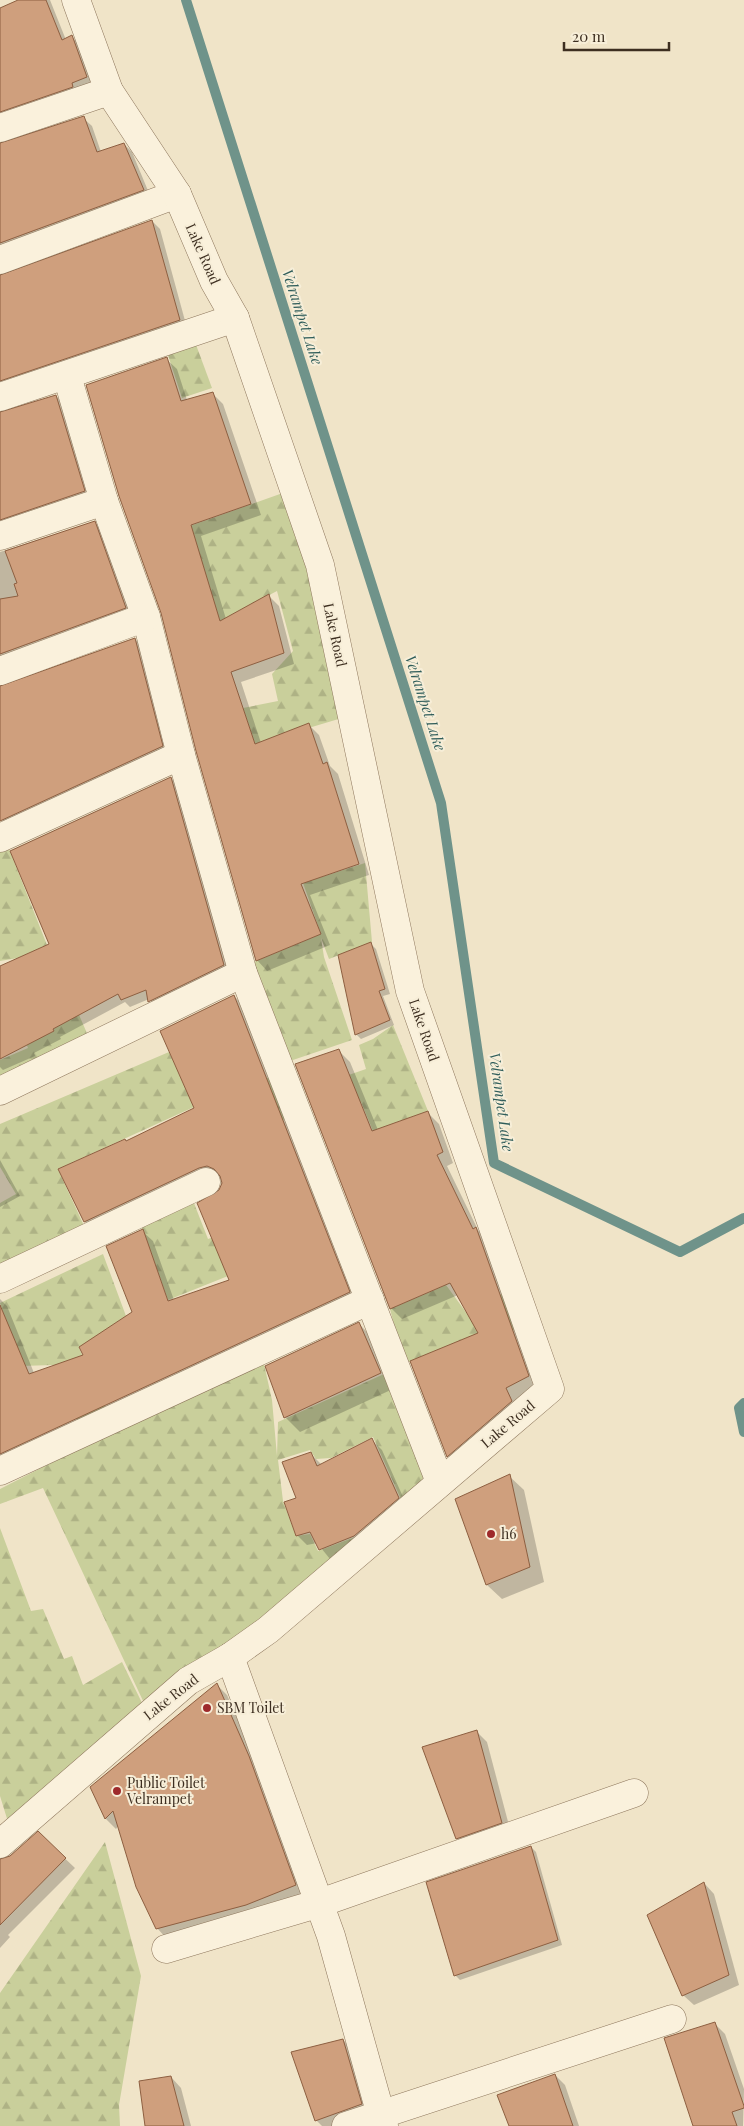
<svg xmlns="http://www.w3.org/2000/svg" width="744" height="2126" font-family="'Playfair Display',serif">
	<style>
		.forest { fill: url(#forest-firs) }
		.shadow { fill: #0003 }
		.lines { fill: none; stroke-linecap: round; stroke-linejoin: round }
		.stream { stroke: #6f938a; stroke-width: 10 }
		.building { fill: #cf9f7d; stroke: #8d5f41 }
		.street-casing { stroke: #8d765c; stroke-width: 29 }
		.street { stroke: #faf1dc; stroke-width: 28 }
		.poi-dot { fill: #9e2a2b; stroke: #f7eed8; stroke-width: 2 }
		.labels { text-anchor: middle; stroke-width: 4; stroke-linejoin: round; paint-order: stroke }
		.street-label { font-size: 14px; fill: #3d2e20; stroke: #f7eed8 }
		.poi-label { font-size: 14px; fill: #3d2e20; stroke: #f7eed8; text-anchor: start }
		.water-label { font-size: 15px; font-style: italic; fill: #2f5d5a; stroke: #f7eed8 }
	</style>
	<defs>
		<pattern id="forest-firs" width="22" height="20" patternUnits="userSpaceOnUse" patternTransform="scale(1.25)"><rect width="22" height="20" fill="#c9cf9b"/><path d="M5 1l3.5 6h-7zM16 11l3.5 6h-7z" fill="#aeb285"/></pattern>
	</defs>
	<rect width="100%" height="100%" fill="#f0e4c8"/>
	<g class="forest">
		<polygon points="195,342 212,388 182,398 167,352"/>
		<polygon points="294,489 352,715 255,744 243,708 278,701 272,674 293,651 277,591 220,621 190,526"/>
		<polygon points="6,841 47,945 18,958 0,961 0,845"/>
		<polygon points="365,863 372,942 329,959 321,938 324,957 352,1040 290,1061 254,962 321,934 303,883"/>
		<polygon points="67,987 89,1038 0,1077 0,1060 28,1048 26,1043 54,1031 40,999"/>
		<polygon points="393,1025 428,1111 373,1131 361,1102 348,1108 337,1079 366,1069 359,1045 373,1039"/>
		<polygon points="169,1052 194,1107 272,1076 285,1119 216,1150 194,1107 58,1169 85,1228 0,1266 0,1203 16,1194 0,1167 0,1124"/>
		<polygon points="190,1193 208,1239 234,1229 233,1274 168,1300 138,1217"/>
		<polygon points="103,1254 126,1316 79,1348 107,1411 78,1422 53,1365 21,1366 0,1303"/>
		<polygon points="446,1285 468,1315 508,1290 523,1325 487,1345 457,1342 404,1364 390,1309"/>
		<polygon points="262,1355 272,1400 277,1456 278,1422 384,1374 430,1488 405,1508 373,1437 331,1458 316,1459 310,1450 278,1460 283,1501 296,1536 310,1534 318,1551 355,1537 360,1548 145,1705 43,1488 0,1504 0,1489"/>
		<polygon points="0,1528 31,1611 43,1609 64,1659 72,1656 83,1685 122,1662 144,1707 9,1825 0,1796"/>
		<polygon points="105,1842 141,1976 119,2105 120,2126 0,2126 0,1993"/>
	</g>
	<g class="shadow">
		<polygon points="21,0 50,0 66,40 72,37 80,45 95,85 0,123 0,10"/>
		<polygon points="83,118 92,126 101,152 124,144 132,152 151,198 0,255 0,144"/>
		<polygon points="152,221 160,229 187,328 0,392 0,276"/>
		<polygon points="166,359 177,369 187,400 212,393 223,404 261,515 201,536 226,619 269,596 279,606 294,664 241,682 261,743 309,725 319,735 330,766 338,774 369,875 310,895 330,945 267,971 257,960 197,751"/>
		<polygon points="56,396 64,404 92,499 0,531 0,413"/>
		<polygon points="94,522 102,530 133,616 0,666 0,552"/>
		<polygon points="135,639 143,647 170,754 9,828 0,818 0,687"/>
		<polygon points="171,778 179,786 232,973 158,1009 149,999 130,1007 125,1002 60,1037 61,1039 34,1053 35,1056 3,1070 0,1067 0,968 51,944"/>
		<polygon points="371,944 376,949 390,994 383,996 394,1025 361,1039 356,1034"/>
		<polygon points="234,996 244,1006 359,1303 0,1469 0,1299 7,1306 34,1373 84,1356 134,1312 142,1231 153,1241 174,1300 231,1280 220,1191 222,1178 218,1176 95,1232 85,1222 127,1142 196,1108"/>
		<polygon points="339,1051 350,1062 378,1130 428,1113 439,1124 453,1163 447,1166 478,1230 487,1239 539,1387 516,1400 522,1412 459,1467 448,1456 480,1334 458,1295 402,1319 391,1308"/>
		<polygon points="0,1160 20,1196 0,1207"/>
		<polygon points="359,1324 373,1338 395,1388 300,1432 285,1417"/>
		<polygon points="372,1440 382,1450 408,1508 330,1559 317,1543 307,1545 297,1535 297,1498 311,1454 322,1465"/>
		<polygon points="509,1476 524,1490 544,1582 502,1599 487,1585 456,1500"/>
		<polygon points="217,1685 227,1695 259,1767 305,1896 167,1939 157,1928 119,1825 116,1829 106,1819 91,1787"/>
		<polygon points="477,1732 487,1742 511,1833 468,1848 457,1838"/>
		<polygon points="38,1833 75,1868 8,1935 10,1937 0,1948 0,1860 4,1860"/>
		<polygon points="531,1847 536,1852 562,1945 460,1980 455,1975"/>
		<polygon points="704,1883 714,1894 739,1985 694,2005 683,1995"/>
		<polygon points="714,2023 725,2034 744,2089 743,2126 694,2126"/>
		<polygon points="343,2040 353,2050 371,2115 339,2126 322,2126 316,2120"/>
		<polygon points="555,2075 565,2085 579,2126 510,2126"/>
		<polygon points="171,2077 181,2088 191,2126 146,2126"/>
	</g>
	<g class="lines">
		<g class="stream">
			<polyline points="186,0 441,803 494,1163 680,1252 744,1218"/>
			<polyline points="744,1403 739,1408 744,1432"/>
		</g>
	</g>
	<g class="building">
		<polygon points="18,0 46,0 62,40 72,35 87,77 72,83 73,87 0,112 0,8"/>
		<polygon points="84,116 97,152 124,143 144,190 0,243 0,143"/>
		<polygon points="152,220 180,320 0,381 0,275"/>
		<polygon points="167,357 181,401 213,392 251,504 191,525 220,621 269,594 284,653 231,672 255,744 309,723 323,764 327,762 359,864 301,884 321,934 256,961 196,751 161,613 119,496 86,385"/>
		<polygon points="56,395 85,491 0,520 0,412"/>
		<polygon points="95,521 126,608 0,654 0,599 18,596 14,584 17,583 5,551"/>
		<polygon points="135,638 163,746 0,821 0,686"/>
		<polygon points="171,777 224,965 148,1002 146,990 121,1000 118,994 53,1029 54,1031 0,1059 0,966 49,944 10,851"/>
		<polygon points="371,942 385,989 379,991 390,1020 355,1035 338,955"/>
		<polygon points="234,995 350,1292 0,1454 0,1305 29,1374 83,1355 79,1347 132,1312 106,1246 143,1229 168,1301 229,1280 197,1203 219,1190 222,1183 220,1176 214,1169 207,1166 199,1168 84,1222 58,1169 125,1139 126,1141 194,1108 160,1031"/>
		<polygon points="339,1049 372,1131 428,1111 443,1152 437,1155 473,1229 476,1227 529,1376 506,1388 512,1401 447,1457 410,1361 478,1333 450,1283 390,1309 295,1064"/>
		<polygon points="359,1322 381,1373 284,1418 265,1366"/>
		<polygon points="372,1438 399,1498 354,1536 319,1550 310,1532 296,1536 284,1502 296,1498 282,1462 311,1452 317,1466"/>
		<polygon points="510,1474 530,1567 486,1585 455,1499"/>
		<polygon points="217,1683 249,1756 296,1885 246,1905 156,1929 136,1887 113,1811 105,1819 90,1787"/>
		<polygon points="477,1730 502,1823 456,1839 422,1747"/>
		<polygon points="38,1831 66,1858 0,1925 0,1859 10,1856"/>
		<polygon points="531,1846 558,1940 454,1976 426,1882"/>
		<polygon points="704,1882 729,1975 682,1996 647,1915"/>
		<polygon points="715,2022 744,2106 744,2108 732,2112 737,2126 693,2126 664,2038"/>
		<polygon points="343,2039 362,2104 315,2121 291,2052"/>
		<polygon points="555,2074 573,2126 509,2126 497,2095"/>
		<polygon points="171,2076 184,2126 145,2126 139,2081"/>
	</g>
	<g class="lines">
		<defs>
			<g id="street">
				<polyline points="0,128 109,91"/>
				<polyline points="0,260 177,194"/>
				<polyline points="67,376 104,501 146,617 181,755 243,973 440,1482"/>
				<polyline points="0,397 235,318"/>
				<polyline points="0,536 104,501"/>
				<polyline points="0,671 146,617"/>
				<polyline points="0,838 181,755"/>
				<polyline points="0,1091 243,973"/>
				<polyline points="0,1279 206,1182"/>
				<polyline points="0,1471 370,1300"/>
				<polyline points="230,1657 331,1936 384,2126"/>
				<polyline points="0,1844 188,1681 230,1657 268,1630 550,1389 410,991 320,565 235,318 214,281 177,194 109,91 76,0"/>
				<polyline points="166,1949 320,1903 634,1793"/>
				<polyline points="346,2126 672,2019"/>
			</g>
		</defs>
		<use href="#street" class="street-casing"/>
		<use href="#street" class="street"/>
	</g>
	<g class="poi-dot">
		<circle cx="491" cy="1534" r="5"/>
		<circle cx="207" cy="1708" r="5"/>
		<circle cx="117" cy="1791" r="5"/>
	</g>
	<g class="labels">
		<g class="street-label">
			<text transform="translate(203 254) rotate(66)" y="5">Lake Road</text>
			<text transform="translate(335 635) rotate(78)" y="5">Lake Road</text>
			<text transform="translate(424 1030) rotate(71)" y="5">Lake Road</text>
			<text transform="translate(508 1424) rotate(-40)" y="5">Lake Road</text>
			<text transform="translate(171 1697) rotate(-38)" y="5">Lake Road</text>
		</g>
		<g class="poi-label">
			<text x="501" y="1539">h6</text>
			<text x="217" y="1713">SBM Toilet</text>
			<text x="127" y="1788">Public Toilet<tspan x="127" dy="16">Velrampet</tspan></text>
		</g>
		<g class="water-label">
			<text transform="translate(302 317) rotate(72)" y="5">Velrampet Lake</text>
			<text transform="translate(425 703) rotate(72)" y="5">Velrampet Lake</text>
			<text transform="translate(501 1102) rotate(82)" y="5">Velrampet Lake</text>
		</g>
	</g>
	<path d="M564 42v8h105v-8" fill="none" stroke="#3d2e20" stroke-width="2.5"/>
	<text x="572" y="42" font-size="15" fill="#3d2e20" stroke="#f7eed8" stroke-width="4" paint-order="stroke">20 m</text>
</svg>
